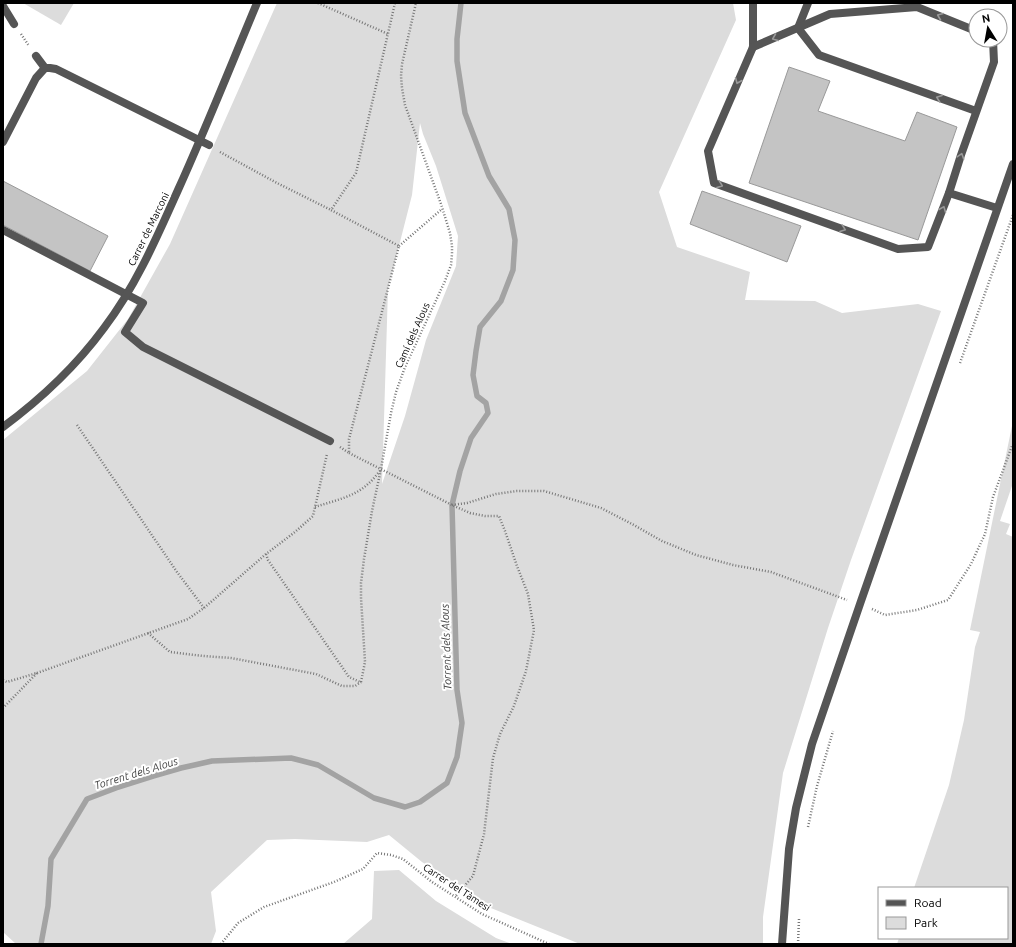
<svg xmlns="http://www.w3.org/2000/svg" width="1016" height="947" font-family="Ubuntu,sans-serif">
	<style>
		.green { fill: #dcdcdc; fill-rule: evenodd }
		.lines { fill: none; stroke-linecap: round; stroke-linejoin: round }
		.stream { stroke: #a3a3a3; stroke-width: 5.5 }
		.building { fill: #c4c4c4; stroke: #999 }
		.path { stroke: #777; stroke-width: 2.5; stroke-dasharray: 1 2; stroke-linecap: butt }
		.lane { stroke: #555; stroke-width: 8 }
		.street { stroke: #555; stroke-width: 8 }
		.oneway { stroke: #999 }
		.labels { text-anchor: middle; stroke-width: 4; stroke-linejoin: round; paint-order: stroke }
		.street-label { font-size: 10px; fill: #000; stroke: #fff }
		.water-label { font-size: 11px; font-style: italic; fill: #444; stroke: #fff }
	</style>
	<rect width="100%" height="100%" fill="#fff"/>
	<g class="green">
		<polygon points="23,3 74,3 61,25"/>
		<path d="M277,3H733L736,20L659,192L677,247L750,272L745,300L815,301L842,313L918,304L941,311L851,560L828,628L783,773L763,917V944H580L486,906L422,862L389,835L367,842L295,839L267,840L211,892L216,931L211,944H16L3,932V440L87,371L128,319L170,244ZM420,123L423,134L436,166L458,236L456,266L426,340L405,416L382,484L388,289L412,195Z"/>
		<polygon points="1013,421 1013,483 1000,521 1010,524 1006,534 1013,537 1013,944 897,944 899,938 1007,938 1007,888 914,888 949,785 964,720 975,647 980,632 970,630"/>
		<polygon points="399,870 436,901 496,938 512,944 343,944 372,919 374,871"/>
	</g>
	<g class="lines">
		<polyline class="stream" points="41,944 48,906 51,859 87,799 116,788 154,776 181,768 212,761 291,758 318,765 374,798 405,807 420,802 447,783 457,757 462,723 457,690 452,505 460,471 471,438 488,413 486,403 477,396 473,375 476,351 480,327 501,301 513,270 515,240 509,209 489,176 465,113 457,61 457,39 461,3"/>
	</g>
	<g class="building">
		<polygon points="789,67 830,81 818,111 905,141 917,112 957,127 918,240 749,183"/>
		<polygon points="3,181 108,236 90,271 3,225"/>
		<polygon points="702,191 801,226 787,262 690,224"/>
	</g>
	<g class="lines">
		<g class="path">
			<polyline points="318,3 388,34"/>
			<polyline points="21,34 29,46"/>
			<polyline points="220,152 277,183 331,210"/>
			<polyline points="399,246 442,209"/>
			<polyline points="960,363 1013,215"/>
			<polyline points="77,425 177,572 204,608"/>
			<polyline points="340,447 349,453 349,439 399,246 331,210 356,173 395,3"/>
			<polyline points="349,453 452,505 470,513 485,516 499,516 505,531 517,566 528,594 534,630 526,671 514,706 500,734 493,758 484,834 473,876 455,897"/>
			<polyline points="452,505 467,503 496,494 517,491 544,491 601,508 632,524 662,541 696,555 733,565 771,572 847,600"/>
			<path d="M315,507C333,501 354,497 368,484C373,480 377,474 381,470"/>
			<polyline points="266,554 268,560 349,677 360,682"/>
			<polyline points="872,609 885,615 917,610 948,600 971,564 985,534 993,497 1012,446"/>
			<polyline points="148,633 170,652 203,656 231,658 316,674 342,686 355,686 361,682"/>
			<polyline points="37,673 188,619 204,608 266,554 295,532 313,516 327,454"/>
			<polyline points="3,680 7,682 37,673 3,708"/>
			<polyline points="361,682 365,662 361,598 361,583 364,559 372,511 381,469 391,413 396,392 405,367 445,281 451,265 452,254 452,246 450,233 441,204 405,105 402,88 401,76 402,64 416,3"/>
			<polyline points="808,827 817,786 833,731"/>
			<polyline points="221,944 238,923 264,907 334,882 363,869 377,853 391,855 403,859 432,882 482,914 549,944"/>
			<polyline points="798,944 799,919"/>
		</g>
		<g class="lane">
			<polyline points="753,3 753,47 708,151 714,183 898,249 928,247 949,193 961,155 994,62 993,40"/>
			<polyline points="808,3 798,28 819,55 976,111"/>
			<polyline points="753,47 830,14 917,7 976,31"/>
			<polyline points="949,193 997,208"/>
		</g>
		<g class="street">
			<polyline points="3,6 14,24"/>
			<polyline points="36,56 45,68"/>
			<polyline points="45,68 50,68 56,69 209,145"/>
			<polyline points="3,142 36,78 45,68"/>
			<polyline points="3,230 143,303 125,332 143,347 330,441"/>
			<path d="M3,427C41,399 76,366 104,328C136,286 157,237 178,190C206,128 231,65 257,3"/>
			<polyline points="782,944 789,849 796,808 812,744 860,604 1013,164"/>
		</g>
	</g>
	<defs><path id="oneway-chevron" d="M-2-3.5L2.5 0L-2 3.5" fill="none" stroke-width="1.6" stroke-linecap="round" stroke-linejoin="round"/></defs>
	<g class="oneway">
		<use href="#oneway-chevron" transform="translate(940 16) rotate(-158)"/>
		<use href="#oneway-chevron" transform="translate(775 38) rotate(158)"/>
		<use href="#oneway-chevron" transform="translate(738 81) rotate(113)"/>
		<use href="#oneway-chevron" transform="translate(939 98) rotate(-160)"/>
		<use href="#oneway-chevron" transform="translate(961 156) rotate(-72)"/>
		<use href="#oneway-chevron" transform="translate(720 185) rotate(21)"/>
		<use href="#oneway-chevron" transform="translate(943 209) rotate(-68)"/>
		<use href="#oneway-chevron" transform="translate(843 229) rotate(20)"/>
	</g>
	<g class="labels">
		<g class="street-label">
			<text transform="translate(148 229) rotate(-64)" y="4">Carrer de Marconi</text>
			<text transform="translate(412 335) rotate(-66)" y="4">Camí dels Alous</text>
			<text transform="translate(457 887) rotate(33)" y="4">Carrer del Tàmesi</text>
		</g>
		<g class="water-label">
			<text transform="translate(446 647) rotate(-92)" y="4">Torrent dels Alous</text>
			<text transform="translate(136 773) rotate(-17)" y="4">Torrent dels Alous</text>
		</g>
	</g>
	<rect width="1016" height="947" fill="none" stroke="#000000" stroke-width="8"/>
	<rect x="878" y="887" width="130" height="52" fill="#ffffff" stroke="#999999"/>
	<rect x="886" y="900" width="20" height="6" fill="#555555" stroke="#999999"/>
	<text x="914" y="907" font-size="12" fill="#000000">Road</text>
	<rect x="886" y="917" width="20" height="12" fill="#dcdcdc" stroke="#999999"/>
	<text x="914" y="927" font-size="12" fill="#000000">Park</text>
	<g transform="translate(988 28) rotate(349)"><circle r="19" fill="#ffffff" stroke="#999999"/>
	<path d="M0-3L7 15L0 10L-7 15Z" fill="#000000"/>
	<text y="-6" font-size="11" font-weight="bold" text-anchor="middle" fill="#000000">N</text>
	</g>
</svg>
